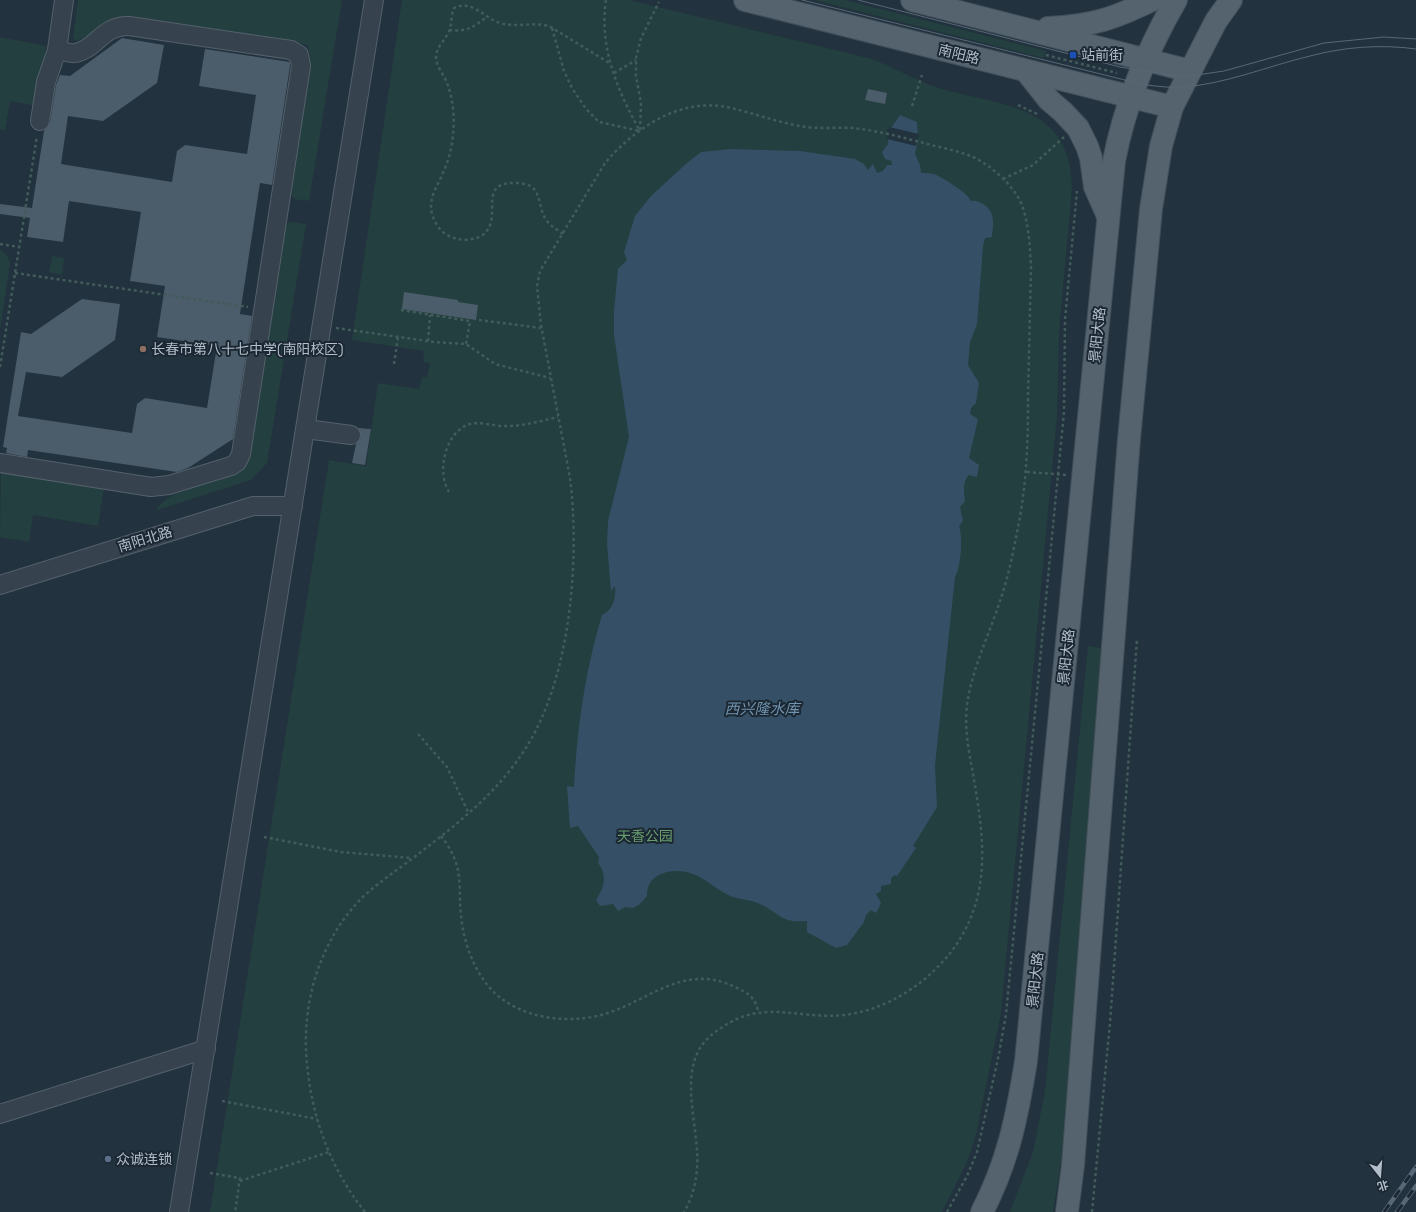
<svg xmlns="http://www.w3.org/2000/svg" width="1416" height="1212" font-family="'Space Grotesk','Noto Sans SC',sans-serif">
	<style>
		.green { fill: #243f3f }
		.water { fill: #355066 }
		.pier { fill: #22323e }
		.building { fill: #4b5c6a }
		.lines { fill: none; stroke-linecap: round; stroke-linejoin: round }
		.minor-casing { stroke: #54616c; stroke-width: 20 }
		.major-casing { stroke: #424f5a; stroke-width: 24 }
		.path { stroke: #425b5b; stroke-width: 2.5; stroke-dasharray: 3 3; stroke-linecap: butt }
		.minor { stroke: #36434e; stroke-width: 18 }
		.major { stroke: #54636e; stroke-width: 22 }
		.tram { stroke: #586876; stroke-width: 1 }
		.rail-casing { stroke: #586876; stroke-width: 4.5 }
		.rail { stroke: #1b2833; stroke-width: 3; stroke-dasharray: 9; stroke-linecap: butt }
		.transit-dot { fill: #1a4fb4; stroke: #1b2833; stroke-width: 1.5 }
		.education-dot { fill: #8d6e63; stroke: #1b2833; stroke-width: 1.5 }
		.service-dot { fill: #5c6f8a; stroke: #1b2833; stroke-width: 1.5 }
		.labels { text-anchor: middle; stroke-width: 4; stroke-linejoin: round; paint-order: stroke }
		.street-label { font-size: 14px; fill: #b2bec9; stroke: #1b2833 }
		.poi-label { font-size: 14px; fill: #b2bec9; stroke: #1b2833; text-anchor: start }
		.park-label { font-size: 14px; fill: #689c6d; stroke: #1b2833 }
		.water-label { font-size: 15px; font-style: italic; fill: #7093ae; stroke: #1b2833 }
	</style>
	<rect width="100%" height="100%" fill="#22323e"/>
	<g class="green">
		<polygon points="78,0 342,0 309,201 294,199 289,191 309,71 310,54 307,45 124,17 118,18 77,41 73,38"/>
		<path d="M402,0H630L872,59C895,67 915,81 939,88C1002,107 1071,103 1072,189L1059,332L1057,416L1001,1013L976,1135L967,1162L942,1212H210L329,460L366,466L378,383L419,389L422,377L427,378L430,363L423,362L424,351L352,340Z"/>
		<polygon points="815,0 845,0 1046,51 1044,58"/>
		<polygon points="0,37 46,46 36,106 10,101 5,130 0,129"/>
		<path d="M292,222L306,224L267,463L251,480L157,510V508C172,489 212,482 235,474C242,471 245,467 248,460L285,228L288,223Z"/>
		<polygon points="0,250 7,255 10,263 0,330"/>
		<polygon points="52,256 64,258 62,275 49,272"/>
		<polygon points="1,470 104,488 98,526 33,515 29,542 0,537"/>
		<polygon points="1088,646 1102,648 1064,1142 1053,1212 1010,1212 1033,1152 1045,1091"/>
	</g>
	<path class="water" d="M900,115L917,122L918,139L915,154L920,165L921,173C925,173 930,173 934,174C942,177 968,193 971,201C976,200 978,201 983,204C996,212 993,223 992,237L985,238L983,246L977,324L970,342L968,365L979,383L976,403L971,408L970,414L978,419L969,458L979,465L977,477L969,475C962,482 964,491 965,501L960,507L963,521L959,526C963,537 961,567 955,577L935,765L937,807L913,846L916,848L897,876L895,875L891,878V884L881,886V891L876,894L881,903L876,913L871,910L866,915L864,922L847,945L836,948L807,932V921C779,923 782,914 760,904C750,899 738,900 728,895C716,889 706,879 693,874C675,867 646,872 647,896L640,904L633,908L625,907L618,911L613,904L600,906L596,900C604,887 608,876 598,863L599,857L578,826L570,828L567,786L574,787C577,729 585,671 602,615C614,609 616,598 615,586L611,591L607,543L608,521L629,437L614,335V311L618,269L627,260L624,252L635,216L651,196L687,163L701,152L731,149L800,151L855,159L864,164L868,170L873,164L877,173L883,171L887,165H892V161L885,159L882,152L888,144L889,131Z"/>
	<polygon class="pier" points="889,127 919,134 916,146 887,139 887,130"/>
	<g class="building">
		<polygon points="122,38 164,45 157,83 103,121 68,116 61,164 172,182 177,151 185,145 247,154 256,95 199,86 205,49 290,62 290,66 272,185 260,183 240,314 252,316 233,439 188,468 177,472 28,450 27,457 6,453 7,448 3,447 21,332 31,334 82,299 120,304 115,340 62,377 26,372 18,416 132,433 137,404 145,398 207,408 217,346 157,337 165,286 130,281 141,212 69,201 63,242 27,237 30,218 0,214 0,204 32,208 44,131 50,123 56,85 60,75 70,76"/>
		<polygon points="868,89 887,93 885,104 865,100"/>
		<polygon points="404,292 458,300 458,302 478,305 476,320 402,309"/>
		<polygon points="358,428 371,429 365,465 352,463 356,444 361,437"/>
	</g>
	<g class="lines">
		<defs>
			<g id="minor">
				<polyline points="40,121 46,82 57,50 64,0"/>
				<polyline points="306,429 351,435"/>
				<path d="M0,463L151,487L169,485L231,466L237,462L241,454L301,66L299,55L291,50L129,26C103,25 97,48 76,53C70,54 63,51 57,50"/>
				<polyline points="0,585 253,506 293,506"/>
				<polyline points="0,1114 206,1049"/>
				<polyline points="179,1212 374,0"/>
			</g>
			<g id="major">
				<polyline points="745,0 1172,107"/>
				<polyline points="912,0 1190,71"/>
				<path d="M1048,28C1092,26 1113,19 1152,0"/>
				<polyline points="1026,71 1049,100 1063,112 1078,128 1087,146 1091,158 1095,187 1107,214"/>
				<path d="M982,1212C1008,1162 1017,1117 1026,1061L1114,161C1125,104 1147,50 1176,0"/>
				<polyline points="1067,1212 1073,1165 1129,439 1151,209 1161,146 1172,107 1216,21 1231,0"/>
			</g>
		</defs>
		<use href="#minor" class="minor-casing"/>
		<use href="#major" class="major-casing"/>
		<g class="path">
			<path d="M606,0C599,47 617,90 640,131"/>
			<polyline points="552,28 564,71 572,88 586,109 599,122 640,131"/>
			<path d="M449,30C469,32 473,27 488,16"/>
			<polyline points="1046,55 1117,73"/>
			<polyline points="614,73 636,60"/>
			<polyline points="1018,105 1037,114"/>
			<polyline points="912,106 922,75"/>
			<polyline points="640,130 641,103 636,76 636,58 641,38 659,2"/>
			<polyline points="1003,179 1033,165 1064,137"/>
			<path d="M563,234C556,229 549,225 545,218C536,201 543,183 515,183C484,182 495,205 491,222C487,241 463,243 449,236C438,231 431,217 431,206C431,194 438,185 442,175C448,163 452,148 453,134C455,119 453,98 447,83C444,75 437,67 436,59C435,47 447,39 450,29C452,22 451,15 454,8C469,0 482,14 493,20C511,30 531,21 549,26L611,64"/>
			<polyline points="0,244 19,247"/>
			<polyline points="15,273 248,307"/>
			<polyline points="401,310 470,321 466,344"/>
			<polyline points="479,320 541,328"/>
			<polyline points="336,328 434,342 466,344 495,364 550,378"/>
			<polyline points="428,341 430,315"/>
			<polyline points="394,364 398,337"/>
			<polyline points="0,367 37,136"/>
			<polyline points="1027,472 1067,475"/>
			<path d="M449,492C437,473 444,435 467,425C478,420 495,427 506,426C524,426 541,421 558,417"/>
			<polyline points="418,734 447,767 469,814"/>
			<path d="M441,836C448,845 454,855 457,866C461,881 459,898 461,914C463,944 477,981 502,999C528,1018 561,1022 592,1017C644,1008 679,960 735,987C748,993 755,997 758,1011"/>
			<polyline points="264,837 341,852 412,858"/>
			<polyline points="222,1101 317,1119"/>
			<polyline points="210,1173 240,1178 235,1212"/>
			<polyline points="240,1181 329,1152"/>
			<path d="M365,1212C333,1172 314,1124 308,1073C299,1009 318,939 366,894C381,881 397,870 413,858C456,825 498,793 527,746C571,676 580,557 570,478L541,325L537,286L540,271L605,163C636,127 682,96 731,108C757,114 782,124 807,127C823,129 838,127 853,128C881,131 908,139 935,146C948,149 961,152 973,157C992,166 1016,187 1023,208C1029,227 1030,248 1031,268C1030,310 1029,353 1028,395C1028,438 1027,480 1019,522C1014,548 1009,575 1000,601C989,635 972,669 967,705C964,728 969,752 973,774C984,837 993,897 951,952C925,985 886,1010 844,1015C797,1020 764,998 721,1028C713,1033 705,1040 700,1048C680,1081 700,1132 697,1168C696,1184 692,1198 684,1212"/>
			<polyline points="947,1212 967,1176 977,1152 999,1054 1006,1014 1064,412 1065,319 1077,191"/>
			<polyline points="1092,1212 1110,1023 1137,639"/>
		</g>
		<use href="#minor" class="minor"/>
		<use href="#major" class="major"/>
		<g class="tram">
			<path d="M802,0L1137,83C1152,86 1167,88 1183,87C1226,84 1268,66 1310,56C1344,47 1381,44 1416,49"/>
			<polyline points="858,0 1120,67 1183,77 1224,71 1324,43 1384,37 1416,39"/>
		</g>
		<defs>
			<g id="rail">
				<polyline points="1384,1212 1416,1167"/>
				<polyline points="1397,1212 1416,1186"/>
			</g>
		</defs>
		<use href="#rail" class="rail-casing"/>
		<use href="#rail" class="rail"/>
	</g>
	<rect class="transit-dot" x="1069" y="51" width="8" height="8" rx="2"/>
	<circle class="education-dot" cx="143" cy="349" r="4"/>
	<circle class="service-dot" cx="108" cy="1159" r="4"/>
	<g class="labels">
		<g class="street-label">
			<text transform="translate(959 54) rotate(14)" y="5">南阳路</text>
			<text transform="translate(1097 335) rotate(-84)" y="5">景阳大路</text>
			<text transform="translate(145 539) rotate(-17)" y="5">南阳北路</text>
			<text transform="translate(1066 657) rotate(-84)" y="5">景阳大路</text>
			<text transform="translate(1035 980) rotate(-84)" y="5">景阳大路</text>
		</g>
		<g class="poi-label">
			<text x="1081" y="60">站前街</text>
			<text x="151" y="354">长春市第八十七中学(南阳校区)</text>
			<text x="116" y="1164">众诚连锁</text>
		</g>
		<g class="park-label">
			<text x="645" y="841">天香公园</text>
		</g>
		<g class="water-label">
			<text x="762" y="714">西兴隆水库</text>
		</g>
	</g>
	<g transform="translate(1380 1176) rotate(163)" stroke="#1b2833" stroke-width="3" paint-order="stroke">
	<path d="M0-3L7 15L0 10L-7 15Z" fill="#b2bec9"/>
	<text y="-6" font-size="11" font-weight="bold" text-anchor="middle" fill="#b2bec9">北</text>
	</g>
</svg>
